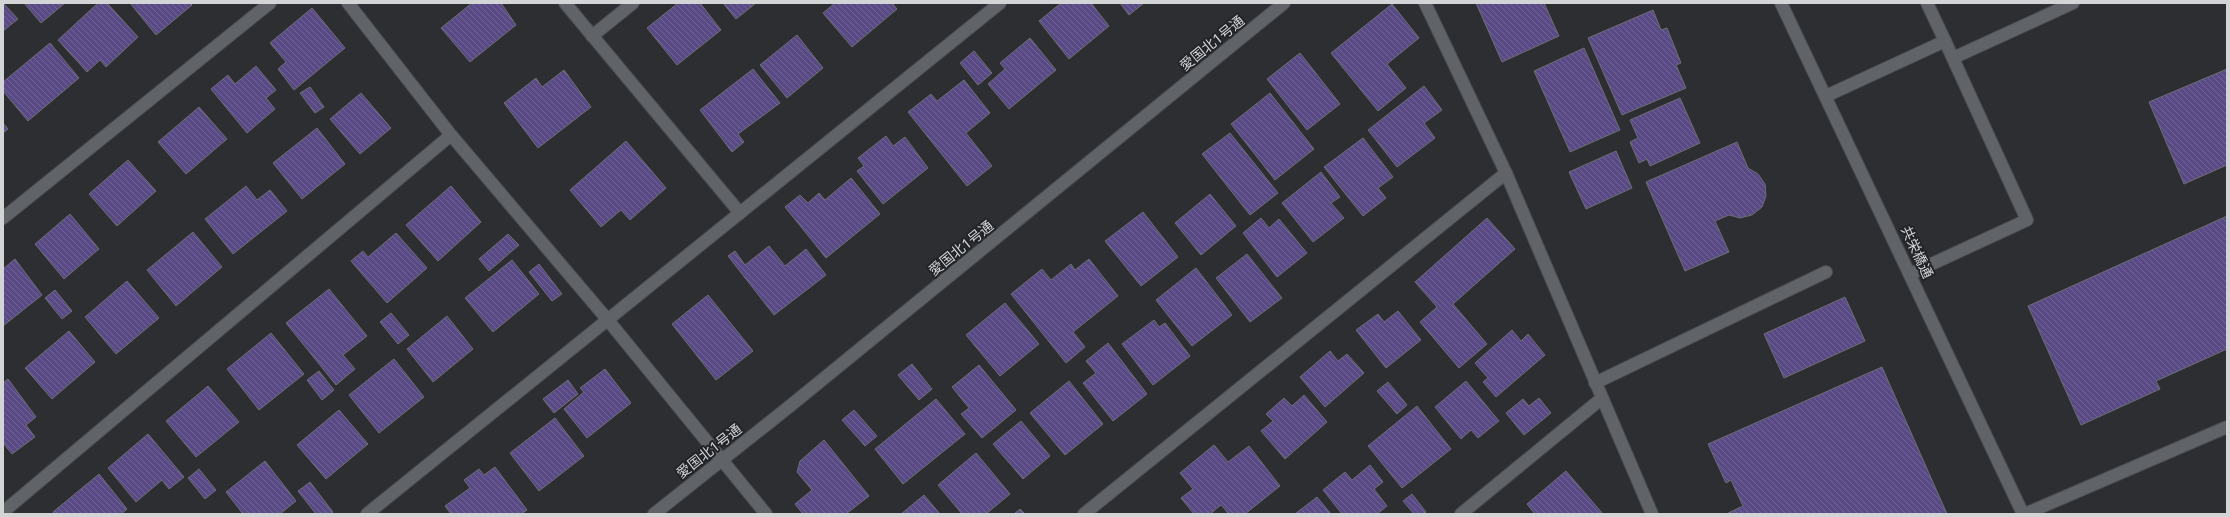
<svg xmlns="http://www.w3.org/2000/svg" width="2230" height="517" font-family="'Noto Sans','Noto Sans JP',sans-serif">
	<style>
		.building { fill: url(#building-back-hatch); stroke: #6e6d72 }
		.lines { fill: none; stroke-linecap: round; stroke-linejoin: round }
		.lane-casing { stroke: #494b4f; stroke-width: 14 }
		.street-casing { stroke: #494b4f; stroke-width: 14 }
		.secondary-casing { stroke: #494b4f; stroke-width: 14 }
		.lane { stroke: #606368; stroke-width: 12 }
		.street { stroke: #606368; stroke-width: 12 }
		.secondary { stroke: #606368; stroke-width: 12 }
		.labels { text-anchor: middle; stroke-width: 4; stroke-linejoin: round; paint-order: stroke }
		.street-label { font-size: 14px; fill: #d2d4d6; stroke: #222428 }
	</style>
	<defs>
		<pattern id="building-back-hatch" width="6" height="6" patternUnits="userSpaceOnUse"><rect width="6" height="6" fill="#594a85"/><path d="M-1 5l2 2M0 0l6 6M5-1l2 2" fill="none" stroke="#706396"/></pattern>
	</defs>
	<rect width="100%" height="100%" fill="#2c2e32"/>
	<g class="building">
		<polygon points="3,3 18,19 3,31"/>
		<polygon points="24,3 65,3 41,23"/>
		<polygon points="98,3 107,3 138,37 106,67 100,60 87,72 58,40"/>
		<polygon points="130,3 190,3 192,5 156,35"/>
		<polygon points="472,3 501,3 516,25 470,62 441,28"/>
		<polygon points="678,3 700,3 721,30 677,65 647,28"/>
		<polygon points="723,3 756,3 736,19"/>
		<polygon points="835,3 892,3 897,9 852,47 823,13"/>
		<polygon points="1061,3 1091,3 1109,26 1069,59 1039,21"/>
		<polygon points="1120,3 1144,3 1129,15"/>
		<polygon points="1476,3 1544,3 1559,36 1502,62"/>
		<polygon points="1392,4 1419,38 1387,64 1406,88 1378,111 1331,53"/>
		<polygon points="312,8 345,48 294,90 278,69 286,62 270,43"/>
		<polygon points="1653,10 1661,30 1667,28 1681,63 1676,65 1686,88 1622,115 1588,38"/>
		<polygon points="797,35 823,68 787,98 760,65"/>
		<polygon points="1030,38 1056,70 1009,109 988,84 1005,69 1000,63"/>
		<polygon points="50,43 79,78 28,121 3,91 3,82"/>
		<polygon points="1584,48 1620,130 1570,152 1534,71"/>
		<polygon points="974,51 992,73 978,85 960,63"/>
		<polygon points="1300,53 1340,104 1307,130 1267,79"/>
		<polygon points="256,66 276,90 266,98 275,109 247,133 211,89 228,75 235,84"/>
		<polygon points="753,69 780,103 738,134 744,142 732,152 700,110"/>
		<polygon points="2227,69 2227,165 2184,184 2149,102"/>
		<polygon points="564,70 591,107 538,148 504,103 536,78 542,87"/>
		<polygon points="964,80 990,113 966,133 992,166 967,186 908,112 931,94 937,101"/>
		<polygon points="1424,86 1442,110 1424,123 1435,138 1397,167 1368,130"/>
		<polygon points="310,87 324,107 315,113 300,93"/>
		<polygon points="361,93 391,128 360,154 330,119"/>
		<polygon points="1270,93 1314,149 1275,180 1231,124"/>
		<polygon points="1680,98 1700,143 1650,166 1647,159 1639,163 1630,142 1638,138 1630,120"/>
		<polygon points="199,107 227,139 186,174 158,142"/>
		<polygon points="3,123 8,129 3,133"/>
		<polygon points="317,128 345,164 302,199 273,163"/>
		<polygon points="1230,133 1278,193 1250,215 1202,154"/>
		<polygon points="886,136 893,146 905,137 928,168 883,204 857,171 864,166 858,158"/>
		<polygon points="1363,138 1393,177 1378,188 1386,198 1363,216 1324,167"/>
		<polygon points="626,141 666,188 630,220 621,210 601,227 570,190"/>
		<polygon points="1737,142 1748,168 1758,174 1765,184 1766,196 1762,207 1752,215 1740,218 1729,215 1715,221 1729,252 1685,271 1646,182"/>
		<polygon points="1616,151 1632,188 1586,209 1569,172"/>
		<polygon points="128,160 156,191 117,226 89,194"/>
		<polygon points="1321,172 1340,197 1331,203 1344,218 1313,242 1282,203"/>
		<polygon points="851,178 880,214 826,258 785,207 800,195 808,203 819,193 825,200"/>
		<polygon points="246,186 257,200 270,190 287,211 233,254 205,219"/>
		<polygon points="451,186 481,222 438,261 406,225"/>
		<polygon points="1210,194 1236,226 1201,255 1175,223"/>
		<polygon points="1143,212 1178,257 1141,286 1105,241"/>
		<polygon points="70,214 99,249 64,279 35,244"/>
		<polygon points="2227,216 2227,349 2156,381 2160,389 2081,425 2028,306"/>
		<polygon points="1261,218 1269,228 1279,219 1307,253 1277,277 1243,233"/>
		<polygon points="1487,218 1515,249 1453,304 1487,344 1459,368 1420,322 1437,307 1415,282"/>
		<polygon points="193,232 222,267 176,306 147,270"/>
		<polygon points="396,233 427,268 387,303 351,261 363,251 368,257"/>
		<polygon points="508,234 519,245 489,271 479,259"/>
		<polygon points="769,246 785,266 806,249 826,275 774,315 728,256 735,251 745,265"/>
		<polygon points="1247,254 1282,298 1250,322 1216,278"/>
		<polygon points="15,259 42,295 3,326 3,269"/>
		<polygon points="1089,259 1118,296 1073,332 1085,347 1066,363 1011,294 1042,269 1051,280 1071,264 1075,270"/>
		<polygon points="512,260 539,294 493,332 465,298"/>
		<polygon points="539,264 562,294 552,301 529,272"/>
		<polygon points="1196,268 1232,315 1192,346 1156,300"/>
		<polygon points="127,281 159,318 116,354 85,317"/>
		<polygon points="329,289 367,336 343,355 355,369 336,385 286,323"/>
		<polygon points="55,290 72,311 62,319 45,298"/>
		<polygon points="708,295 753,351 716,380 672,324"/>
		<polygon points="1845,297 1865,341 1784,378 1764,334"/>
		<polygon points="1005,303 1039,344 1000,376 966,335"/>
		<polygon points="1398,311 1421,340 1386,368 1356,330 1378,314 1384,322"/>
		<polygon points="391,313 409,335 398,344 380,322"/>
		<polygon points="447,316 473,349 433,382 407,349"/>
		<polygon points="1154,320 1159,327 1165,323 1190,356 1153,385 1122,344"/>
		<polygon points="1512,330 1521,341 1528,334 1545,355 1496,397 1483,382 1488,378 1475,363"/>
		<polygon points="69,331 95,362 52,399 25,368"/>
		<polygon points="271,333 304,374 259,410 227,369"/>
		<polygon points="1108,343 1147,394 1113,421 1083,383 1096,373 1086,361"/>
		<polygon points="1330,351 1338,361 1347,354 1364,373 1325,407 1300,377"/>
		<polygon points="394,359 424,397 379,433 349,395"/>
		<polygon points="912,364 932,389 919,400 898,375"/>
		<polygon points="979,365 1016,410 982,438 961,414 969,408 952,387"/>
		<polygon points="1882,367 1947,514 1726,514 1743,506 1731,480 1726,483 1708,444"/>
		<polygon points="605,369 631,403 587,438 564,409 584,392 580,388"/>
		<polygon points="319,371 334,390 322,400 307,380"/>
		<polygon points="8,379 36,417 26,425 35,437 12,454 3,443 3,383"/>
		<polygon points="568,380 578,394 554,413 543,399"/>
		<polygon points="1069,381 1103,424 1065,455 1030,413"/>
		<polygon points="1466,381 1499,421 1478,438 1471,430 1461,439 1435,407"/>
		<polygon points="1388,382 1407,405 1397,414 1377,391"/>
		<polygon points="208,386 239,422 196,457 166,421"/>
		<polygon points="1304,395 1327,422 1285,459 1261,431 1273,421 1266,414 1284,398 1292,406"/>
		<polygon points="1539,398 1551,413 1524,435 1506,413 1523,399 1529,406"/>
		<polygon points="936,399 965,434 903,484 875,449"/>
		<polygon points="1417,406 1451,449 1402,488 1368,446"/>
		<polygon points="339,410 368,444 326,479 297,445"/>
		<polygon points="854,410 877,436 865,446 842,420"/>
		<polygon points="555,418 584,456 539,491 510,453"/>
		<polygon points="1021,421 1050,456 1023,479 993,444"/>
		<polygon points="148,434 184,477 169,489 162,480 136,502 108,468"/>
		<polygon points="824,440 869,496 846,514 803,514 795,504 812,490 797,472 800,461"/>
		<polygon points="1214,445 1228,462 1249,446 1280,486 1245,514 1229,514 1221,505 1210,514 1194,514 1181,498 1193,489 1180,473"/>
		<polygon points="976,453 1010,494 986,514 962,514 938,485"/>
		<polygon points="265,461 296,501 280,514 243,514 226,492"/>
		<polygon points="1370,465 1383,482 1374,489 1387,506 1377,514 1342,514 1323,490 1345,472 1352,480"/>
		<polygon points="495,467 527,510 521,514 451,514 445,506 470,488 464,480 479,469 484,475"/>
		<polygon points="199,469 216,490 205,499 188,478"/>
		<polygon points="1566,471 1603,514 1535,514 1527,504"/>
		<polygon points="99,474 127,509 121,514 54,514 53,512"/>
		<polygon points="310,482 333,512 331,514 316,514 298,491"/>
		<polygon points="1412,494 1426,512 1424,514 1414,514 1403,501"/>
		<polygon points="924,495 940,514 901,514"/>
		<polygon points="1317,497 1331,514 1295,514"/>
		<polygon points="1020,509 1025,514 1014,514"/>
	</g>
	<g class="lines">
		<defs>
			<g id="lane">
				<polyline points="1927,3 1945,41"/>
				<polyline points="1953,58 2073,3"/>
				<polyline points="1826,96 1945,41 2027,220 1910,274"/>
				<polyline points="1595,383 1826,272"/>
				<polyline points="2025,514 2227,427"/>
			</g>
			<g id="street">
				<polyline points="348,3 451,135 607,319 766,514"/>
				<polyline points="565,3 740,213"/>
				<polyline points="1425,3 1506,173 1652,514"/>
				<polyline points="592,36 633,3"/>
				<polyline points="3,218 270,3"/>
				<polyline points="3,512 451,135"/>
				<polyline points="367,514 1000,3"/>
				<polyline points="1084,514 1506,173"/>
				<polyline points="1461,514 1601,399"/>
			</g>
			<g id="secondary">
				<polyline points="1781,3 2023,514"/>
				<polyline points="654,514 790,406 1284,3"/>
			</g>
		</defs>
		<use href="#lane" class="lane-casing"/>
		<use href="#street" class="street-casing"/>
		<use href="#secondary" class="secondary-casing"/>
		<use href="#lane" class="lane"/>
		<use href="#street" class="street"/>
		<use href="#secondary" class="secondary"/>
	</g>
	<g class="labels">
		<g class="street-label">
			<text transform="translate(1212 43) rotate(-39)" y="5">愛国北1号通</text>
			<text transform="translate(961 248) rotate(-39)" y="5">愛国北1号通</text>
			<text transform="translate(1917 252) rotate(65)" y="5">共栄橋通</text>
			<text transform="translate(709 451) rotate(-38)" y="5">愛国北1号通</text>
		</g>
	</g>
	<rect width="2230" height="517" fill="none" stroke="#d2d4d6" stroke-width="8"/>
</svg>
